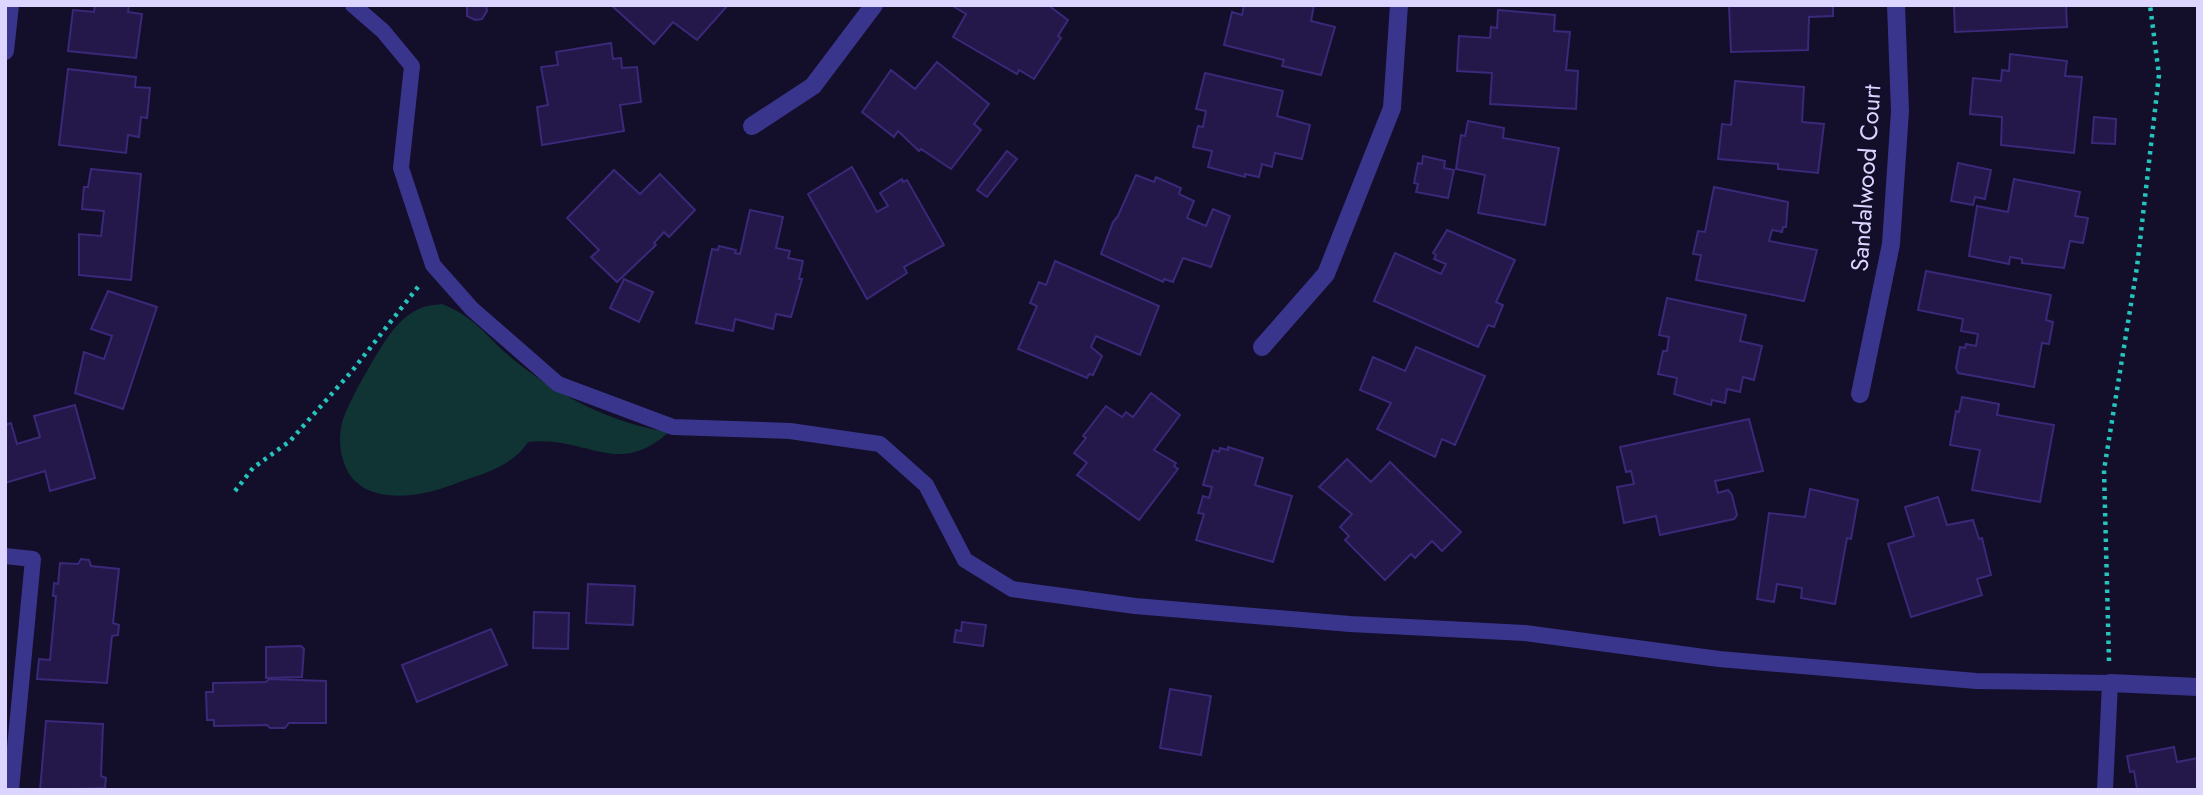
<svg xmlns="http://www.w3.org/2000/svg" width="2203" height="795" font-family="Jost,sans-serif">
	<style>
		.green { fill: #103333 }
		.building { fill: #24184b; stroke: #3a2879; stroke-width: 2 }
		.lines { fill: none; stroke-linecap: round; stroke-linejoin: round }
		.path { stroke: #25c4be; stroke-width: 4.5; stroke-dasharray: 3.5 5; stroke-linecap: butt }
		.lane { stroke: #3a358c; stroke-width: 16 }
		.street { stroke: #3a358c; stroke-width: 18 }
		.labels { text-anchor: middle; stroke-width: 5; stroke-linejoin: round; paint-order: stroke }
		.street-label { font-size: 24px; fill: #dbd5ff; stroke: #130e29 }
	</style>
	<rect width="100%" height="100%" fill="#130e29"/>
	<path class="green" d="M442,304C476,317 487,338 514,360C557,395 613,424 669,432C617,479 587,435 528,442C512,467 484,473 457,483C421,498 357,509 343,460C339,448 339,431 343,419C351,398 364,376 375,357C387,338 399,317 421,308C427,305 436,305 442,304Z"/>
	<g class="building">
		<polygon points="95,5 129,5 128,12 142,14 136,58 68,51 73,10 94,12"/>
		<polygon points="467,5 486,5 487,11 482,19 475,20 467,16"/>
		<polygon points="611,5 728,5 697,40 673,22 654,44"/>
		<polygon points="951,5 1048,5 1068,20 1058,36 1061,38 1034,79 1019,70 1017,74 953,37 966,14"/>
		<polygon points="1244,5 1314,5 1311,21 1335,27 1321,75 1282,66 1284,60 1224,45 1232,12 1242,15"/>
		<polygon points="1729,5 1833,5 1833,16 1809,17 1808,50 1731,52"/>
		<polygon points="1954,5 2066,5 2067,27 1955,32"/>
		<polygon points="1498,10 1555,15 1554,31 1570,32 1566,70 1578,71 1576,109 1490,104 1492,73 1457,71 1459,36 1490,38 1491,27 1497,28"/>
		<polygon points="611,43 613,59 621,58 622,68 637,67 641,102 620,105 624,131 542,145 537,107 548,105 541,67 558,65 556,52"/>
		<polygon points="2010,54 2067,61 2065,76 2082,77 2074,153 2001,145 2002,117 1970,114 1973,78 2001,81 2002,70 2009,71"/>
		<polygon points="937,62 989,104 974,124 981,130 951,169 921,149 919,151 898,131 894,137 862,112 891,70 915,89"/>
		<polygon points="68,69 136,77 135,87 150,88 147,118 141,117 139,137 128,135 126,153 59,145"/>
		<polygon points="1205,73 1283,91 1277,116 1310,125 1302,159 1275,153 1272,167 1262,164 1259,177 1245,174 1245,177 1208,167 1212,151 1193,147 1198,126 1203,127 1206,111 1196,109"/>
		<polygon points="1735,81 1804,87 1802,122 1824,124 1818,173 1778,169 1778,164 1718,159 1722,124 1731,125"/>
		<polygon points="2094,117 2116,119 2115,144 2092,143"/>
		<polygon points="1468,121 1504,128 1503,138 1559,148 1545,225 1478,213 1485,175 1456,169 1461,135 1465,136"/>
		<polygon points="1007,151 1017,159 987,197 977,190"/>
		<polygon points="1423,156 1445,161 1444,168 1454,170 1448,198 1416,192 1418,184 1414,183 1418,163 1422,164"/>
		<polygon points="1958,163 1991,170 1985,199 1975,197 1973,205 1951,201"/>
		<polygon points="852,167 877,212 888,206 880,193 902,179 903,182 907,180 944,245 904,267 907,273 867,299 808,194"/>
		<polygon points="91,169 141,174 131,280 79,275 79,234 101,236 104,211 82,209 84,187 88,187"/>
		<polygon points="614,170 640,194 660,174 695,210 669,237 664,232 654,243 656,245 617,282 591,257 599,250 567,218"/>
		<polygon points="1136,175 1154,182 1156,177 1181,188 1179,194 1194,201 1187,218 1206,226 1213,209 1230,216 1211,267 1183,258 1173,282 1164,279 1163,282 1101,254 1113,222 1118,216"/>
		<polygon points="2014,179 2080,192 2075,216 2088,218 2083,243 2070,241 2064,268 2022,263 2022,259 2010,257 2009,264 1969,256 1977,206 2008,212"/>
		<polygon points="1714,187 1788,202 1786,227 1783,227 1782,232 1772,230 1769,241 1817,250 1804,301 1696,280 1701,255 1693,254 1698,231 1705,232"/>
		<polygon points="750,210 783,217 776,248 790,251 788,258 803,261 799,279 802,279 791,317 776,314 773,329 735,319 733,331 696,323 712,249 718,250 719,246 736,250 735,253 740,254"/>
		<polygon points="1447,230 1515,260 1496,302 1503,305 1494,327 1488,325 1478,347 1374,301 1395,253 1441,274 1446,264 1434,259 1436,255 1433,253"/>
		<polygon points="1055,261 1159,306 1140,355 1096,336 1091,347 1102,356 1093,375 1089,374 1087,378 1018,349 1037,306 1030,303 1039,282 1046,285"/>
		<polygon points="1926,271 2051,295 2046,320 2053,322 2049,344 2042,343 2034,387 1958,373 1956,368 1960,347 1965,348 1966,344 1976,346 1978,334 1961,331 1963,319 1918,310"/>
		<polygon points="624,279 653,292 639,322 610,308"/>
		<polygon points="108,291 157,307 123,409 75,393 84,352 104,359 112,336 91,329"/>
		<polygon points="1667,298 1746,315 1740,341 1762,346 1754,380 1743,377 1740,392 1727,389 1725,403 1712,400 1711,405 1674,394 1677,378 1658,374 1663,351 1667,351 1669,337 1659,335"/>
		<polygon points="1416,347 1485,376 1455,445 1442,439 1435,457 1377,429 1391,403 1360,390 1373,357 1405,371"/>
		<polygon points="1151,393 1180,415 1154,450 1176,463 1174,466 1178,469 1139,520 1077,475 1087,463 1074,453 1086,438 1083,436 1106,406 1122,417 1126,412 1133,417"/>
		<polygon points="1962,397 1999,404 1997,415 2054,425 2040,502 1972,490 1980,450 1950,445 1956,411 1959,412"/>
		<polygon points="75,405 95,478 50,491 45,471 5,483 5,425 11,423 17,444 40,437 34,416"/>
		<polygon points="1749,419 1763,471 1715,481 1718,493 1728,490 1732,495 1737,515 1734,519 1660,535 1656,516 1624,523 1617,487 1634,484 1631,471 1626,472 1620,447"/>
		<polygon points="1228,447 1263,458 1255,485 1292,496 1273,562 1196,540 1204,514 1198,513 1203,496 1209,498 1212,487 1203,485 1213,450 1219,452 1220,448 1228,450"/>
		<polygon points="1347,459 1371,482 1390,462 1461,532 1442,551 1432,541 1415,558 1411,554 1385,580 1345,540 1349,536 1340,527 1352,514 1319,487"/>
		<polygon points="1810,489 1858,500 1851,539 1847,538 1835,604 1801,598 1802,588 1777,584 1774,602 1757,599 1769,513 1805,517"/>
		<polygon points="1938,497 1947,525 1973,520 1979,539 1982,538 1991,575 1977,579 1982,595 1911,617 1888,544 1914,536 1905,507"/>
		<polygon points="81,559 89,560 91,566 119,569 113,623 119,625 118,635 112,636 107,683 37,679 39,659 50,660 56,596 53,596 54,583 58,584 60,563 78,564"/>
		<polygon points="588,584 635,586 633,625 586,623"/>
		<polygon points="534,612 569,613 568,649 533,648"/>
		<polygon points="962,622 986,625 983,646 954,642 956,630 961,631"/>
		<polygon points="491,629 507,665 417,702 402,665"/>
		<polygon points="301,646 304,649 302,677 266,678 266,647"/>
		<polygon points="269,679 326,681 326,723 289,723 285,728 270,728 267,725 214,726 214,720 207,720 206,692 213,692 213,683 266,682"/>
		<polygon points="1170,689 1211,696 1201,755 1160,748"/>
		<polygon points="46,721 103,724 101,776 106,778 105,788 40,790"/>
		<polygon points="2174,747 2177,762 2198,758 2198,790 2134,790 2137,789 2134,771 2130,772 2127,756"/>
	</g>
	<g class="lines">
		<g class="path">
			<polyline points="235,491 253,468 290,441 352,371 421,283"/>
			<polyline points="2109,661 2104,470 2137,267 2159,75 2150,5"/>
		</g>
		<g class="lane">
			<polyline points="353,5 383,31 412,66 401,168 433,265 472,309 558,384 673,427 790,431 880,444 926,485 965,560 1012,589 1135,606 1350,624 1525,633 1719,659 1976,681 2110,683 2105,790"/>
			<polyline points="5,556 33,559 11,790"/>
		</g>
		<g class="street">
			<polyline points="5,51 10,5"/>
			<polyline points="752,126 813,86 874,5"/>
			<polyline points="1262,347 1326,274 1392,108 1399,5"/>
			<polyline points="1860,394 1891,244 1900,111 1896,5"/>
			<polyline points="2110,683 2198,687"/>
		</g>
	</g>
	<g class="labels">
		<g class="street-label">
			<text transform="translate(1866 178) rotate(-86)" y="8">Sandalwood Court</text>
		</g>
	</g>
	<rect width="2203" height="795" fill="none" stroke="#dbd5ff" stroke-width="14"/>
</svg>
